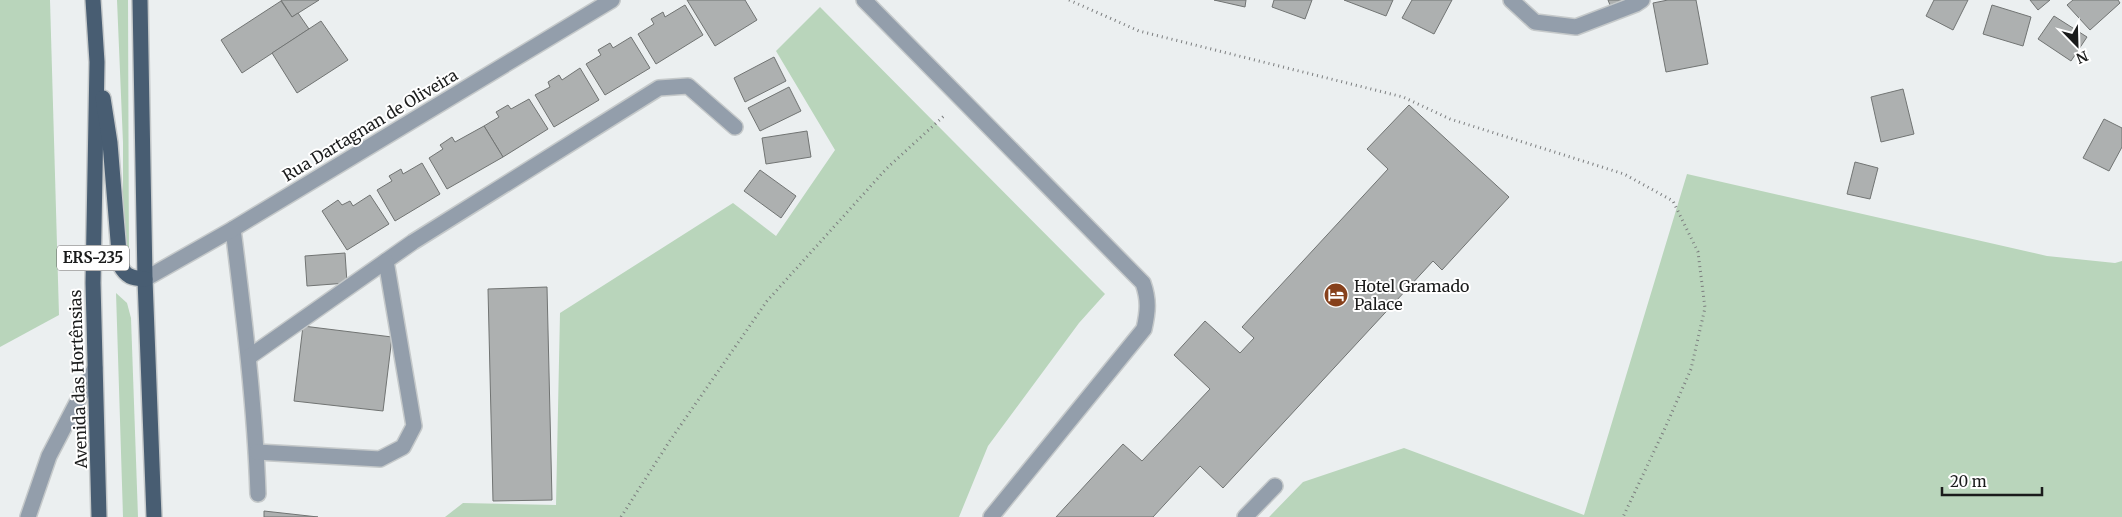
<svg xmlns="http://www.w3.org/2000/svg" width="2122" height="517" font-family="Merriweather,serif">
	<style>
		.green { fill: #b9d5bb }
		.building { fill: #adb0b0; stroke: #717473 }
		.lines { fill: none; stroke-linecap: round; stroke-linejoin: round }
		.minor-casing { stroke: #c5c9ca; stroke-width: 18 }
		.major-casing { stroke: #c5c9ca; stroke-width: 18 }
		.path { stroke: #7c7e7f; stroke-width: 3; stroke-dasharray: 1 4; stroke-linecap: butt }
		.minor { stroke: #939eab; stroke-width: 15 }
		.major { stroke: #485d72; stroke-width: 15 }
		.labels { text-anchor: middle; stroke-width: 4; stroke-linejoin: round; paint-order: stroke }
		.shield { fill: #fff; stroke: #5f5f5f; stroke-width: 1 }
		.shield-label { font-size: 15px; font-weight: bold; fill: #1a1b1b }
		.street-label { font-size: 16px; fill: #1a1b1b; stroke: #fff }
		.poi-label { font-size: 16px; fill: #1a1b1b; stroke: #fff; text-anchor: start }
	</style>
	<rect width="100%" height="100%" fill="#ebeff0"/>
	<g class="green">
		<polygon points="0,0 50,0 59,315 0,347"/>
		<polygon points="117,0 128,0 129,271 123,231 123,143"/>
		<polygon points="820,7 1105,294 1079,323 988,446 959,517 445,517 463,503 556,505 560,313 733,203 776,236 835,150 776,51"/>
		<polygon points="1687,174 2047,256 2115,263 2122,261 2122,517 1269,517 1303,482 1404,448 1584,515"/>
		<polygon points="116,293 127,303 131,318 138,517 123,517"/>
	</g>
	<g class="building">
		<polygon points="281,0 319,0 292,17"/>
		<polygon points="687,0 745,0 757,20 715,46"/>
		<polygon points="1214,0 1246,0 1245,7"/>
		<polygon points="1274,0 1312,0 1305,19 1272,7"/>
		<polygon points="1344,0 1393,0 1386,16"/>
		<polygon points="1412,0 1452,0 1434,34 1402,18"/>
		<polygon points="1608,0 1624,0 1610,5"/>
		<polygon points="1668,0 1696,0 1708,64 1666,72 1653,3"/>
		<polygon points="1934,0 1968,0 1953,30 1926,16"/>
		<polygon points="2030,0 2050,0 2038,10"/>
		<polygon points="2073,0 2118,0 2120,3 2090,30 2067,5"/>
		<polygon points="281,1 292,17 298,13 309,29 242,73 221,40"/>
		<polygon points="685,5 703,35 656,64 638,34 654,24 651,19 663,12 665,17"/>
		<polygon points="1992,5 2031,17 2023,46 1983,34"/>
		<polygon points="2054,16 2087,37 2071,61 2038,39"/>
		<polygon points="321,21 348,60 297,93 272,53"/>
		<polygon points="631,37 650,68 605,95 586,64 601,55 598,50 610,43 613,48"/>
		<polygon points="774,57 786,81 745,102 734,78"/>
		<polygon points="580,68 599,100 554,127 535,95 550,87 548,82 559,75 562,80"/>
		<polygon points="789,87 801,111 760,131 748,108"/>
		<polygon points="1903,89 1914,134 1881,142 1871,97"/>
		<polygon points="529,99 548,129 503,157 484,126 499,117 496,112 508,105 511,109"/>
		<polygon points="1409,105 1509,197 1442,270 1433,261 1223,488 1200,466 1153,517 1056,517 1123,444 1142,461 1210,389 1174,355 1205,321 1240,353 1254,338 1242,327 1388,169 1367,149"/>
		<polygon points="2104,119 2122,128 2122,147 2109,171 2083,158"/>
		<polygon points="484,126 503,157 447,189 429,158 443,149 440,145 452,137 455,142"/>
		<polygon points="807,131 811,157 766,164 762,138"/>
		<polygon points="1855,162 1878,168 1870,199 1847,194"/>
		<polygon points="422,163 440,194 395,221 377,190 392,181 389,176 401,169 403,174"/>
		<polygon points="760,170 796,196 781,218 744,191"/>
		<polygon points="370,195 389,224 347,250 322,211 338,200 342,205 350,201 353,206"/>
		<polygon points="345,253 347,283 307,286 305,256"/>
		<polygon points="547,287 552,500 493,501 488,289"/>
		<polygon points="303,326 392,337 383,411 294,401"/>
		<polygon points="264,511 318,517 264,517"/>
	</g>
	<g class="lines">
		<defs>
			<g id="minor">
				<path d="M864,0L1143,283C1149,300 1148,311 1144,329L991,517"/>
				<polyline points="1511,0 1535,22 1576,27 1636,4 1642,0"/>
				<path d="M233,229C244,317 255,405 258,494"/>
				<polyline points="145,279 233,229 612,0"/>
				<polyline points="249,357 413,242 659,88 688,86 735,127"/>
				<polyline points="257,452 380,459 403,447 414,426 386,261"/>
				<polyline points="28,517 49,456 95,368"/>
				<polyline points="1245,517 1275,486"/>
			</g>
			<g id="major">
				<polyline points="93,0 97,62 93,283 99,517"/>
				<polyline points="140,0 145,279 154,517"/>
				<path d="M103,98L110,143L120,265C126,277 132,278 145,279"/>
			</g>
		</defs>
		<use href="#minor" class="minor-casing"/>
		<use href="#major" class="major-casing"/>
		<g class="path">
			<polyline points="1069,0 1139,31 1403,97 1450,119 1624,174 1673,201 1698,252 1705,308 1691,369 1666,426 1623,517"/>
			<polyline points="621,517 669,442 767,301 887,168 945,115"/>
		</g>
		<use href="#minor" class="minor"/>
		<use href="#major" class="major"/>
	</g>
	<defs>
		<symbol id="hotel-disc" viewBox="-11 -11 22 22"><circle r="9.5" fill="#86401b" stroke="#fff"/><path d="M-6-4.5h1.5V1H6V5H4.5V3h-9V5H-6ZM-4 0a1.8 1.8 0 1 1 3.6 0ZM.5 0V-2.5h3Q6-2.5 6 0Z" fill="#fff"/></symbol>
	</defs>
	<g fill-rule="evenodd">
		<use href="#hotel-disc" x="1322" y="281" width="28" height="28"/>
	</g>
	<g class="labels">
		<rect class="shield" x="57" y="245.5" width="72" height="25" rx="4"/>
		<g class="shield-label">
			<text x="93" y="263">ERS-235</text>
		</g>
		<g class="street-label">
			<text transform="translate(370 125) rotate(-31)" y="6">Rua Dartagnan de Oliveira</text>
			<text transform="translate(78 379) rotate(-92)" y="6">Avenida das Hortênsias</text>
		</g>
		<g class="poi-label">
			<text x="1354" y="292">Hotel Gramado<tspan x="1354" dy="18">Palace</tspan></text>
		</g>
	</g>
	<g transform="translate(2077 45) rotate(157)" stroke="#ffffff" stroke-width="4" paint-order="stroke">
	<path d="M0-4L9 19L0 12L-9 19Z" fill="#1a1b1b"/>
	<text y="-8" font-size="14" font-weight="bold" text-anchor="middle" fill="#1a1b1b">N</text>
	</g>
	<path d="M1942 487v8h100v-8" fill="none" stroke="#1a1b1b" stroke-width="2.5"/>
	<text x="1950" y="487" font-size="15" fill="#1a1b1b" stroke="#ffffff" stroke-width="4" paint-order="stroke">20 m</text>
</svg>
